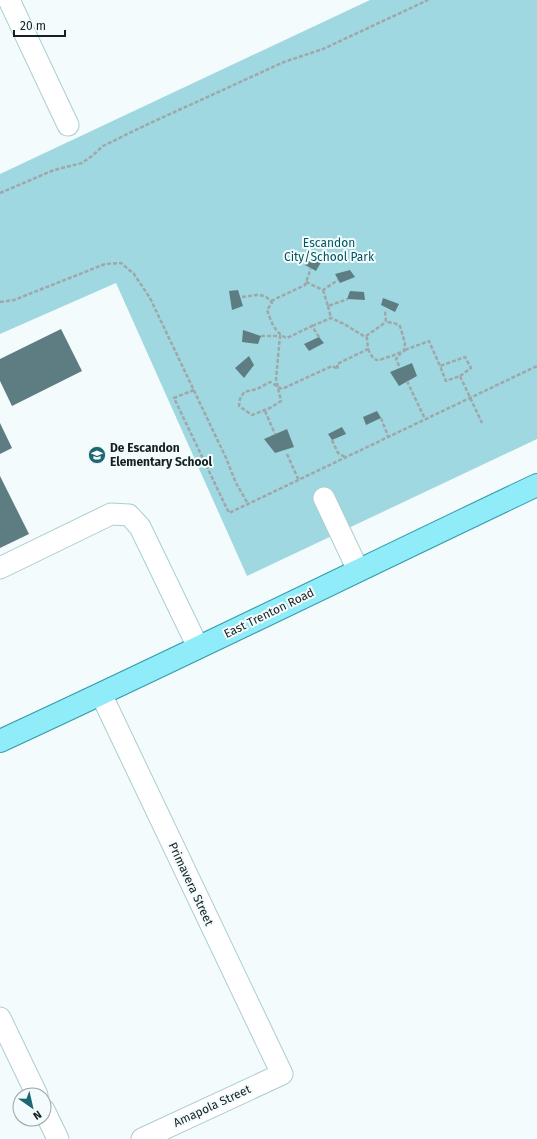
<svg xmlns="http://www.w3.org/2000/svg" width="537" height="1139" font-family="'Fira Sans',sans-serif">
	<style>
		.green { fill: #a0d8e1 }
		.building { fill: #5d7d82 }
		.lines { fill: none; stroke-linecap: round; stroke-linejoin: round }
		.minor-casing { stroke: #abcdd3; stroke-width: 23 }
		.major-casing { stroke: #349cac; stroke-width: 24 }
		.path { stroke: #9ea7a9; stroke-width: 2.5; stroke-dasharray: 4 2; stroke-linecap: butt }
		.minor { stroke: #fff; stroke-width: 21 }
		.major { stroke: #90ecf9; stroke-width: 22 }
		.labels { text-anchor: middle; stroke-width: 4; stroke-linejoin: round; paint-order: stroke }
		.park-label { font-size: 12px; fill: #005560; stroke: #f4fbfc }
		.poi-label { font-size: 12px; font-weight: bold; fill: #142124; stroke: #f4fbfc; text-anchor: start }
		.street-label { font-size: 12px; fill: #142124; stroke: #f4fbfc }
	</style>
	<rect width="100%" height="100%" fill="#f4fbfc"/>
	<polygon class="green" points="370,0 537,0 537,439 247,576 116,283 0,334 0,174"/>
	<g class="building">
		<polygon points="314,253 324,257 316,271 305,265"/>
		<polygon points="350,270 355,277 340,283 335,274"/>
		<polygon points="238,290 243,306 232,310 229,291"/>
		<polygon points="350,291 364,292 365,300 347,299"/>
		<polygon points="383,298 399,304 395,312 381,305"/>
		<polygon points="61,329 82,371 12,406 0,381 0,359"/>
		<polygon points="243,330 261,336 258,344 242,342"/>
		<polygon points="319,337 324,343 309,351 304,344"/>
		<polygon points="249,356 254,365 244,378 235,368"/>
		<polygon points="412,363 417,376 399,386 390,372"/>
		<polygon points="377,411 381,418 366,425 363,417"/>
		<polygon points="0,423 12,448 0,454"/>
		<polygon points="342,427 346,434 332,440 328,434"/>
		<polygon points="287,429 294,447 275,453 264,439"/>
		<polygon points="0,476 29,534 0,548"/>
	</g>
	<g class="lines">
		<defs>
			<g id="minor">
				<polyline points="9,0 68,125"/>
				<polyline points="324,498 358,570"/>
				<polyline points="0,568 111,514 129,515 140,527 198,647"/>
				<polyline points="101,694 282,1074 142,1139"/>
				<polyline points="0,1018 37,1095"/>
				<polyline points="44,1110 58,1139"/>
			</g>
			<path id="major" d="M0,741C180,658 358,570 537,485"/>
		</defs>
		<use href="#minor" class="minor-casing"/>
		<use href="#major" class="major-casing"/>
		<g class="path">
			<polyline points="0,193 54,170 82,163 92,156 103,146 146,125 284,62 323,49 428,0"/>
			<polyline points="306,282 323,290 338,280"/>
			<polyline points="323,290 328,306 348,299"/>
			<path d="M242,297C254,296 264,291 272,303L267,310C271,321 275,334 287,338L312,326L319,337"/>
			<polyline points="271,301 305,285 311,268"/>
			<polyline points="0,302 14,300 105,264 121,263 134,274 150,298 226,458 236,483 248,504"/>
			<polyline points="328,306 331,318"/>
			<polyline points="261,336 280,336 276,379 281,401 270,408 252,415 239,406 240,399 244,392 257,389 270,382 282,389 332,366 338,369 337,364 368,349 367,338 344,324 331,318 312,326"/>
			<polyline points="366,336 386,322"/>
			<path d="M368,349C376,366 379,359 392,356C396,354 399,353 404,351L405,343L400,326L394,323L386,322L385,310"/>
			<polyline points="405,350 429,341 440,366"/>
			<polyline points="399,366 396,359 401,353"/>
			<polyline points="460,376 471,368 465,357 440,366 446,381 460,376 482,423"/>
			<polyline points="407,381 425,419"/>
			<path d="M194,390L174,398L229,513C332,464 434,415 537,366"/>
			<polyline points="265,411 275,434"/>
			<polyline points="381,418 388,436"/>
			<polyline points="332,440 338,453 345,457"/>
			<polyline points="287,454 299,481"/>
		</g>
		<use href="#minor" class="minor"/>
		<use href="#major" class="major"/>
	</g>
	<defs>
		<symbol id="school-disc" viewBox="-11 -11 22 22"><circle r="9.5" fill="#1e6873" stroke="#f4fbfc"/><path d="M0-5L7-2L0 1L-7-2ZM-4 1L0 2.5L4 1V4Q0 6-4 4Z" fill="#fff"/></symbol>
	</defs>
	<g fill-rule="evenodd">
		<use href="#school-disc" x="87" y="445" width="20" height="20"/>
	</g>
	<g class="labels">
		<g class="park-label">
			<text x="329" y="247">Escandon<tspan x="329" dy="14">City/School Park</tspan></text>
		</g>
		<g class="poi-label">
			<text x="110" y="452">De Escandon<tspan x="110" dy="14">Elementary School</tspan></text>
		</g>
		<g class="street-label">
			<text transform="translate(269 613) rotate(-26)" y="4">East Trenton Road</text>
			<text transform="translate(191 884) rotate(65)" y="4">Primavera Street</text>
			<text transform="translate(212 1106) rotate(-25)" y="4">Amapola Street</text>
		</g>
	</g>
	<g transform="translate(32 1107) rotate(146)"><circle r="19" fill="#f4fbfc" stroke="#9aa4a6"/>
	<path d="M0-3L7 15L0 10L-7 15Z" fill="#1e6873"/>
	<text y="-6" font-size="11" font-weight="bold" text-anchor="middle" fill="#142124">N</text>
	</g>
	<path d="M14 30v6h51v-6" fill="none" stroke="#142124" stroke-width="2"/>
	<text x="20" y="30" font-size="12" fill="#142124" stroke="#f4fbfc" stroke-width="3" paint-order="stroke">20 m</text>
</svg>
